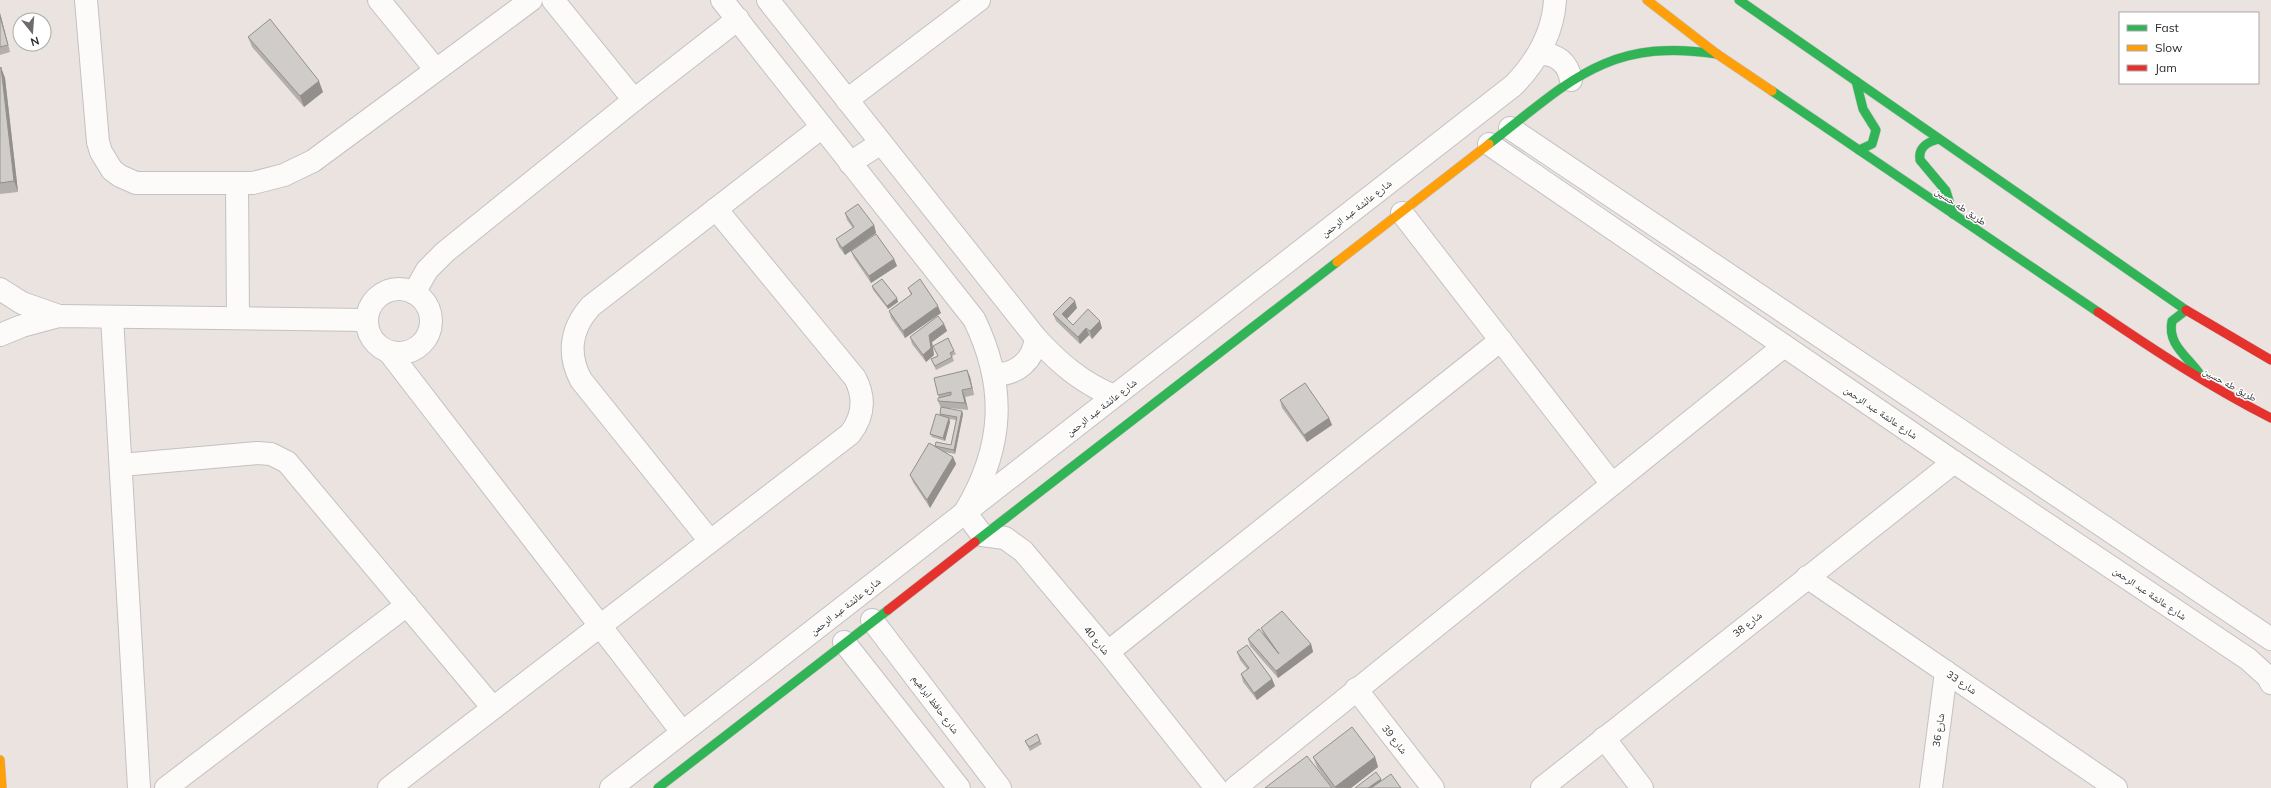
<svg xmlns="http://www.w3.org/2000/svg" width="2271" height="788" font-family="Mulish,'Noto Naskh Arabic',sans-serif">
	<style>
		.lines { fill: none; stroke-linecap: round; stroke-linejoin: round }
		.street-casing { stroke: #c3c1c2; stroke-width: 24 }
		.fast-casing { stroke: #c3c1c2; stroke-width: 10 }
		.slow-casing { stroke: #c3c1c2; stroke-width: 10 }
		.jam-casing { stroke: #c3c1c2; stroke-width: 10 }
		.street { stroke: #fcfbfa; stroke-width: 22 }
		.fast { stroke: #30b455; stroke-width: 9 }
		.slow { stroke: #ff9f0a; stroke-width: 9 }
		.jam { stroke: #e5322d; stroke-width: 9 }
		.wall { fill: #b3afad }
		.shaded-wall { fill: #928f8d }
		.building { fill: #d0ccc9; stroke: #928f8d }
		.labels { text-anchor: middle; stroke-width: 3; stroke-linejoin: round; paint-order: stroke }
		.street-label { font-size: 10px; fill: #2b2b2b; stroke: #fff }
	</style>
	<rect width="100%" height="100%" fill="#eae3e0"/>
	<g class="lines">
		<defs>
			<g id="street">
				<polyline points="86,0 98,142 101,152 112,170 120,176 136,183 253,183 284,175 313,161 531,0"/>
				<polyline points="379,0 436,70"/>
				<polyline points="553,0 634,100"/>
				<path d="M722,0L974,319C1007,387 1004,447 965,512L982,535L1005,538L1023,551L1108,652L1216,788"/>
				<path d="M768,0L1036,338C1059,363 1082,383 1114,396"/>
				<path d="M1539,54C1557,53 1568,63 1571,80"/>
				<polyline points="847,100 979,0"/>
				<polyline points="1510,128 2271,639"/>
				<polyline points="1489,144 1954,462 2248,659 2268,677 2271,683"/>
				<polyline points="850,163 881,143"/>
				<polyline points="237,184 238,318"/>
				<polyline points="1402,213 1612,484"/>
				<polyline points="0,289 22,303 59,316"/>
				<circle cx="399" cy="321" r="32"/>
				<polyline points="414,293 427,270 445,252 634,100 738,19"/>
				<polyline points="112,317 139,788"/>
				<polyline points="0,335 22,326 59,316 366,320"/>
				<polyline points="389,352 682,732"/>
				<path d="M994,375C1018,374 1033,361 1036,338"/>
				<polyline points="121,465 257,453 271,454 287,462 493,708"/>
				<path d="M710,541L581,380C567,354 571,328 591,306L822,127"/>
				<polyline points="1807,577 2116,788"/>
				<polyline points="872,620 1000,788"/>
				<polyline points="844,642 959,788"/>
				<polyline points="1108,652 1501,340"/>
				<polyline points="1356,689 1433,788"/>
				<polyline points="1604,738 1642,788"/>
				<polyline points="166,788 407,605"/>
				<path d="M389,788L850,434C864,416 865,397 855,378L716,209"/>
				<path d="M611,788L1514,85C1537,61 1553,34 1555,0"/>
				<polyline points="1235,788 1784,346"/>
				<polyline points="1542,788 1954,462"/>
				<polyline points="1931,788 1946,672"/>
			</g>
			<g id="fast">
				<polyline points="1739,0 2186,310"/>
				<polyline points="1856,81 1863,109 1876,130 1872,144 1859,150"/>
				<polyline points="1772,91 2098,312"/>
				<path d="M1939,139C1927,142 1918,147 1920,160L1946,191L1953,214"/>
				<path d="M1489,144C1569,82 1608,37 1717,54"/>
				<path d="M2185,311L2172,321C2167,344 2187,356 2199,373"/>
				<polyline points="975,542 1337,262"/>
				<polyline points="658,788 888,610"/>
			</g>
			<g id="slow">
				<polyline points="1647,0 1717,54 1772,91"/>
				<polyline points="1337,262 1489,144"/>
				<polyline points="0,760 2,788"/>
			</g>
			<g id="jam">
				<polyline points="2186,310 2271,360"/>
				<path d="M2098,312C2154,350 2210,387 2271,418"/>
				<polyline points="888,610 975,542"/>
			</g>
		</defs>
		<use href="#street" class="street-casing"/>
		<use href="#fast" class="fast-casing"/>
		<use href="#slow" class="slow-casing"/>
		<use href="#jam" class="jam-casing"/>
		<use href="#street" class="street"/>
		<use href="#fast" class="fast"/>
		<use href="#slow" class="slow"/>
		<use href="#jam" class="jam"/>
	</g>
	<g class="wall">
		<polygon points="0,13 10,52 0,55"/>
		<polygon points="248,37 323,92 304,107 252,47"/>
		<polygon points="0,68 5,78 18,192 0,194"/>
		<polygon points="845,213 874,225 876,233 845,255 839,247 836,239 853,228 847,220"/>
		<polygon points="851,251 894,259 897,266 871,283 854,258"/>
		<polygon points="872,286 898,302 888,309 873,290"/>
		<polygon points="908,288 941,313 905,338 891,318 889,311 911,295"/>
		<polygon points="1077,308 1067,319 1073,325 1102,328 1092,339 1089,335 1080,344 1056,321 1053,314"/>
		<polygon points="944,324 947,331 932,342 934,355 926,362 912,344 910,337"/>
		<polygon points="933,346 954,351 956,354 952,356 954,361 936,370 931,359 938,356"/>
		<polygon points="967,370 970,377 974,395 965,397 968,410 949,408 963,414 955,454 944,452 953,457 956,464 930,508 913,482 910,475 935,446 951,445 956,420 949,419 950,422 945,441 932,437 930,434 940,416 940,414 941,408 938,401 939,397 938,395"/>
		<polygon points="1280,400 1329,418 1332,425 1307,442 1282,408"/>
		<polygon points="1261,628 1311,644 1313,652 1278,678 1250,646 1248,639 1264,635"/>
		<polygon points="1237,652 1272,679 1275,686 1257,700 1243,682 1241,674 1247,669 1240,660"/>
		<polygon points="1025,741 1040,741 1042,744 1030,751"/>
		<polygon points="1313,757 1375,757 1378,767 1351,788 1332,788 1317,767"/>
	</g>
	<g class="shaded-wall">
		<polygon points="0,13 10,52 8,45 0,16"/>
		<polygon points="1,67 5,78 18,192 14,181"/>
		<polygon points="319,81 323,92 304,107 300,96"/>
		<polygon points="874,225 876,233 845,255 842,248"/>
		<polygon points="894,259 897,266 871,283 869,276"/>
		<polygon points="897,298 898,302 888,309 887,306"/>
		<polygon points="1075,301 1077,308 1064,322 1062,314"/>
		<polygon points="938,306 941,313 905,338 903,331"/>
		<polygon points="1100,321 1102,328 1092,339 1090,331"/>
		<polygon points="944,324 947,331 932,342 934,355 926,362 923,355 929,335"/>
		<polygon points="1086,328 1089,335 1080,344 1078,337"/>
		<polygon points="967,370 970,377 974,395 972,388"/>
		<polygon points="962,390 965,397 968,410 965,403"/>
		<polygon points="962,411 963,414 955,454 954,450"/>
		<polygon points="949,418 950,422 945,441 943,438"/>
		<polygon points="1329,418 1332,425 1307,442 1304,435"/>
		<polygon points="953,457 956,464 930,508 927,500"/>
		<polygon points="1311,644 1313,652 1278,678 1276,671"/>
		<polygon points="1272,679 1275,686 1257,700 1254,693"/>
		<polygon points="1375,757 1378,767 1351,788 1336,788 1335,787"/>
		<polygon points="1381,779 1382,782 1375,788 1368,788"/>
	</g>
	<g class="building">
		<polygon points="0,16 8,45 0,47"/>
		<polygon points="270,19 319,81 300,96 248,37"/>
		<polygon points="1,67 14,181 0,183 0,68"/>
		<polygon points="858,204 874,225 842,248 836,239 854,227 845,213"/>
		<polygon points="876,234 894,259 869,276 851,251"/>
		<polygon points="882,279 897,298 887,306 872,286"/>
		<polygon points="920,279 938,306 903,331 889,311 912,294 908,288"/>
		<polygon points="1070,297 1075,301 1062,314 1073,325 1088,309 1100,321 1090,331 1086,328 1078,337 1053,314"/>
		<polygon points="938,316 944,324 929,335 931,348 923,355 910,337"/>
		<polygon points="948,338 954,351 950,353 952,357 935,366 931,359 938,356 933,346"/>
		<polygon points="967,370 972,388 962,390 965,403 938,401 938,398 951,395 951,392 938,395 934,378"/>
		<polygon points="1305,383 1329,418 1304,435 1280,400"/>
		<polygon points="941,407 962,411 954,450 935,446 936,442 951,445 957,417 940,414"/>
		<polygon points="936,414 949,418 943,438 930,434"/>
		<polygon points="929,443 953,457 927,500 910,475"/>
		<polygon points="1282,611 1311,644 1276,671 1248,639 1259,629 1279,654 1261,628"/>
		<polygon points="1247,645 1272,679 1254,693 1241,674 1249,668 1237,652"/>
		<polygon points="1352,727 1375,757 1335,787 1313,757"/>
		<polygon points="1037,734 1040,741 1029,747 1025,741"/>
		<polygon points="1307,756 1332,788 1265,788"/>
		<polygon points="1376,772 1381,779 1368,788 1355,788"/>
		<polygon points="1391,774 1401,788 1371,788"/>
	</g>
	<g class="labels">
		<g class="street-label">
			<text transform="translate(1961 206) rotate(34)" y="4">طريق طه حسين</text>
			<text transform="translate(1356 208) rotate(-38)" y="4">شارع عائشة عبد الرحمن</text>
			<text transform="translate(2230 384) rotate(29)" y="4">طريق طه حسين</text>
			<text transform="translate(1101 407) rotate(-38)" y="4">شارع عائشة عبد الرحمن</text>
			<text transform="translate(1881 412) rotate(34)" y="4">شارع عائشة عبد الرحمن</text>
			<text transform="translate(2150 593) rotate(34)" y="4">شارع عائشة عبد الرحمن</text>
			<text transform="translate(845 606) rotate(-38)" y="4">شارع عائشة عبد الرحمن</text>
			<text transform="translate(1747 624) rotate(-38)" y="4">شارع 38</text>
			<text transform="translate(1097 640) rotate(50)" y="4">شارع 40</text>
			<text transform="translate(1962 682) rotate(34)" y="4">شارع 33</text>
			<text transform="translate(936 704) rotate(53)" y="4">شارع حافظ ابراهيم</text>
			<text transform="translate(1938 730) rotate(-82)" y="4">شارع 36</text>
			<text transform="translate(1395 739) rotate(52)" y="4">شارع 39</text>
		</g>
	</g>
	<rect x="2119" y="12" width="140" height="72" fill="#ffffff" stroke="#aaaaaa"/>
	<rect x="2127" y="25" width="20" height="6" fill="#30b455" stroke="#aaaaaa"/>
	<text x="2155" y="32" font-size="12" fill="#2b2b2b">Fast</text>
	<rect x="2127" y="45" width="20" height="6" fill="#ff9f0a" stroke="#aaaaaa"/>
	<text x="2155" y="52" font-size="12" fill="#2b2b2b">Slow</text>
	<rect x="2127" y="65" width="20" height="6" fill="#e5322d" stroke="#aaaaaa"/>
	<text x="2155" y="72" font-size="12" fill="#2b2b2b">Jam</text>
	<g transform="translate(32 32) rotate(163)"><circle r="19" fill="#ffffff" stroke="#aaaaaa"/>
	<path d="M0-3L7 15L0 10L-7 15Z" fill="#6e6b6a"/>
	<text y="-6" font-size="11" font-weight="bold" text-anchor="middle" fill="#2b2b2b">N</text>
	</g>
</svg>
